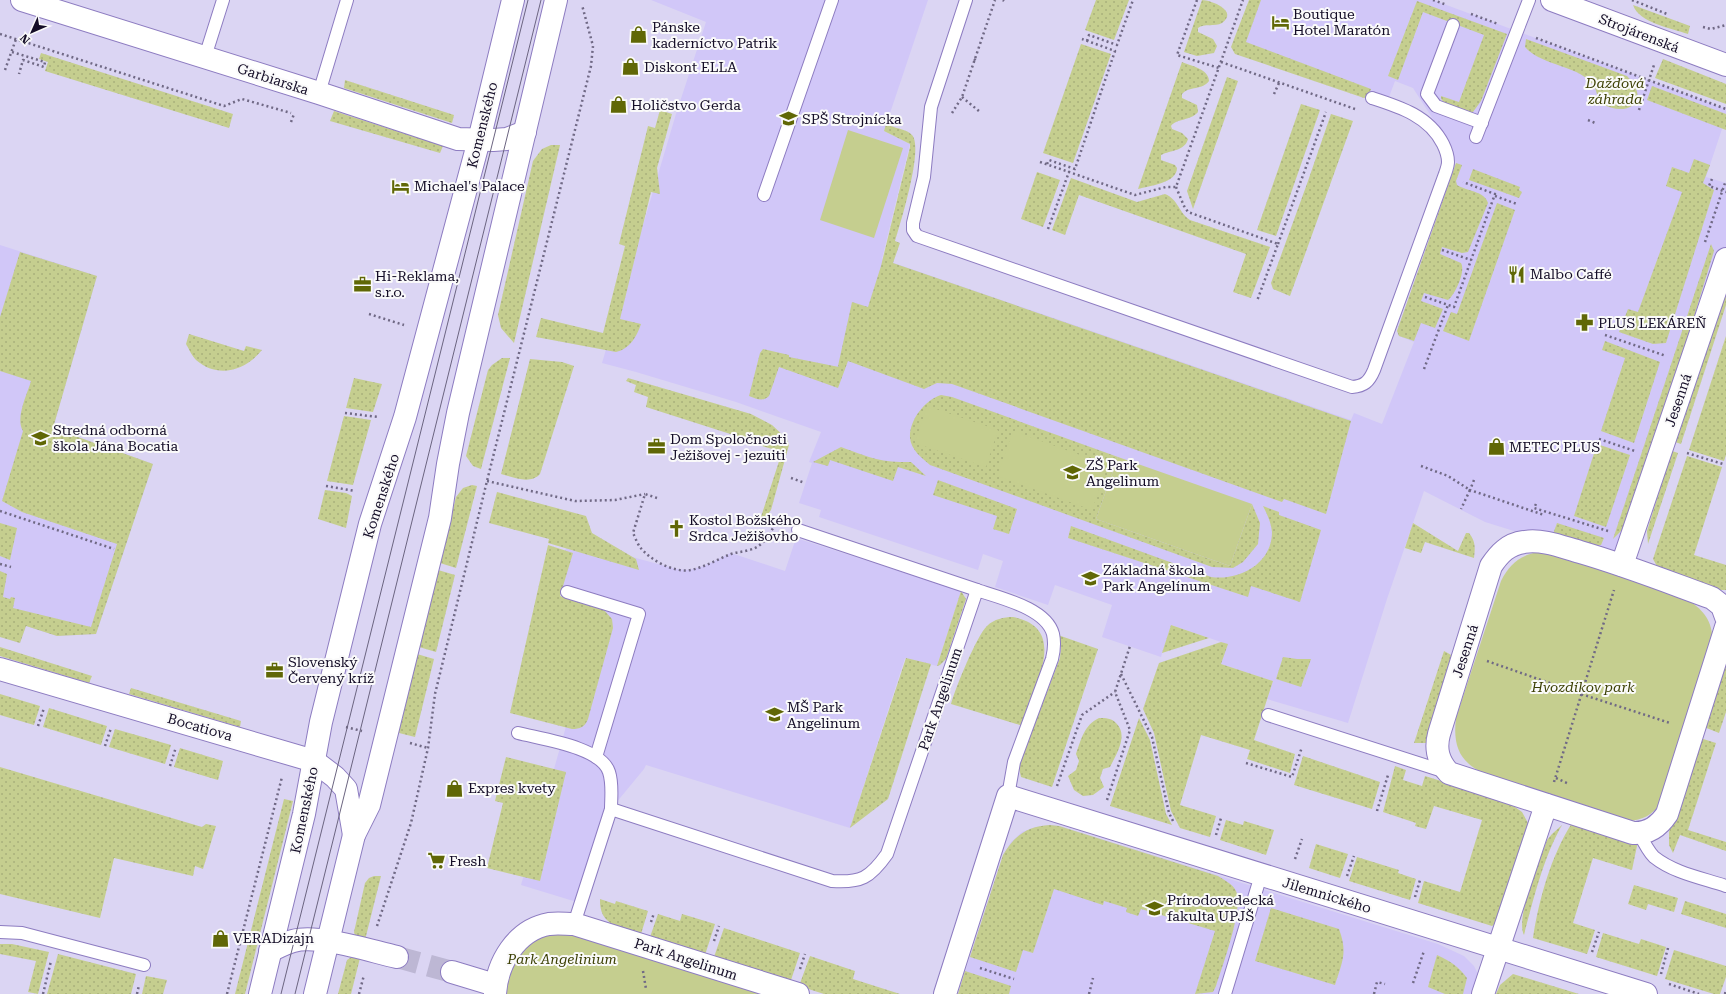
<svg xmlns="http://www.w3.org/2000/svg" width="1726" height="994" font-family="'Roboto Serif',serif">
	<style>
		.built { fill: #d1c7f8 }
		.grass { fill: url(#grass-dots) }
		.park { fill: #c5ce8f }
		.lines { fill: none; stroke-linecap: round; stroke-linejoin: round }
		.minor-tunnel { stroke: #bdb7d4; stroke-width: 22; stroke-dasharray: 22 11; stroke-linecap: butt }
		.service-casing { stroke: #8d7cc1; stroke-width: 14 }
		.minor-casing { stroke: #8d7cc1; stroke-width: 24 }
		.tertiary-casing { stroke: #8d7cc1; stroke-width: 24 }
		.path { stroke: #706985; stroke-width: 2.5; stroke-dasharray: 2 3; stroke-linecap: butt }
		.service { stroke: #fff; stroke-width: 12 }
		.minor { stroke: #fff; stroke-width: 22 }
		.tertiary { stroke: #fff; stroke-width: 22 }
		.tram { stroke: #6b6480; stroke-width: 1 }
		.labels { text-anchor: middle; stroke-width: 4; stroke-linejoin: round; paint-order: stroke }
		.poi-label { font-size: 14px; fill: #140d27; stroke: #fafafa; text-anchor: start }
		.street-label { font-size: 14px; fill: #140d27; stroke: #fafafa }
		.park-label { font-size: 14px; font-style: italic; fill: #3c4004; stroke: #fafafa }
	</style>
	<defs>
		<pattern id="grass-dots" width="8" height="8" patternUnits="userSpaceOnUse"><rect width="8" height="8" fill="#c5ce8f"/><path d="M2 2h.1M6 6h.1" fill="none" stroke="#a8b07b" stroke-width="1.8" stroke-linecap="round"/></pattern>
	</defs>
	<rect width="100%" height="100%" fill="#dbd5f3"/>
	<g class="built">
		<polygon points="651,0 928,0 884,131 910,144 882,259 1351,420 1354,413 1382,424 1414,342 1399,336 1397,331 1456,163 1449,144 1413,88 1395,81 1389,97 1371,91 1370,93 1244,47 1259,0 1433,0 1726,109 1726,117 1706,177 1726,183 1726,259 1622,565 1485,522 1424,491 1387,599 1348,723 1267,699 1273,681 1221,664 1227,644 1171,625 1161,657 1102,637 1112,605 1055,585 1048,605 995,587 1003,561 983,554 978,570 819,517 821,510 799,503 812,463 809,462 821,432 736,402 636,372 602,363 676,114 706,22"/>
		<polygon points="0,245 97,276 53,428 153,464 96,634 57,636 26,626 20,643 0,637"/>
		<polygon points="569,538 636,558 676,569 689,570 704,566 731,553 785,571 796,538 961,591 937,666 905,658 850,828 646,765 644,769 611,809 580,903 521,885 602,600 555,584"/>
		<polygon points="1050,825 1059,826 1438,944 1464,956 1474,966 1480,978 1476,994 958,994 1003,855 1011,842 1022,832 1036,827"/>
	</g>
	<g class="grass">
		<polygon points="1096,0 1129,0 1114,40 1085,30"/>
		<path d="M1202,0C1211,0 1239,11 1222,23C1215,27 1204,23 1198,28V32L1213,39L1217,46L1214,53L1197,56L1184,52Z"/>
		<polygon points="1249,0 1261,0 1246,42 1371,89 1368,97 1364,98 1235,54 1231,47"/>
		<path d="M1417,1L1507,34L1481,101L1473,112C1464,113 1444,107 1441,98V96L1459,102L1484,35L1423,12L1398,80L1388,76Z"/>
		<path d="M1633,5L1690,26L1688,34C1671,28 1639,23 1633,5Z"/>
		<path d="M1526,39L1627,76C1652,101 1628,119 1600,103C1598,99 1597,93 1595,88C1583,65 1542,67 1525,47Z"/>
		<polygon points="1081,44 1111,54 1073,163 1043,153"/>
		<polygon points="41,53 233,114 229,128 45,71 48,62 39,59"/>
		<polygon points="1663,59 1726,84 1726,104 1655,78"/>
		<path d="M1182,62C1191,66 1209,69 1209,81C1203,90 1189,86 1182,94V98L1197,105L1198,112C1191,121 1177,118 1171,126L1172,129L1182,133L1188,139C1185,151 1171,150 1161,155V160L1175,165L1177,168C1177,183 1149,186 1138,189Z"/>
		<polygon points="1227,77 1238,81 1193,209 1187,191"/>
		<polygon points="345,80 454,115 452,123 344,88"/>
		<polygon points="1652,86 1726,114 1726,130 1647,100"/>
		<polygon points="1301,104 1320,110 1276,236 1257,230"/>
		<path d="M660,110L672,114L657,168L660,194L651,192L620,319L641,324C637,336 630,349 616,352L536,337L541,318L603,333L625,246L619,244L648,126L655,128Z"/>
		<polygon points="334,111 443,146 440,153 330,121"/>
		<polygon points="1331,114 1353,121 1290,296 1273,289 1271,283 1308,181"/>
		<path d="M886,124C893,128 907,129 912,135C924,148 900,224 895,241L900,243L893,263L1351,421L1326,514L1284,499L1282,502L952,384L937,383L924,389L848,361L838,388L779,367L769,396C763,402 757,399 749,396L760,353L763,349L789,355V357L839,367L838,366L852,302L868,307L881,266L910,147V144L884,131Z"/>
		<polygon points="551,145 560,145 514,343 501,328 498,315 533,161 542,149"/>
		<polygon points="1694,159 1710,165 1703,183 1714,190 1666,343 1653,344 1619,332 1628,309 1638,312 1682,192 1666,186 1672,167 1689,173"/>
		<path d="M1456,163L1462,165L1456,181L1457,185C1466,191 1485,191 1488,203L1468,252L1462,253L1442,247L1440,254L1461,263C1466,271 1455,295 1448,300L1424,293L1421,301L1443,309L1435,328L1421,323L1414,341L1399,336L1397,331Z"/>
		<polygon points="1473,169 1520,187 1519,190 1522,192 1519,198 1469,180"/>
		<polygon points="1037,172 1060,180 1043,227 1021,219"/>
		<path d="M1071,178L1137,202L1165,194C1178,199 1179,213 1190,220L1270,247L1251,298L1233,292L1246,254L1079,195L1065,235L1052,230Z"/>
		<polygon points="1497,203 1515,210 1469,341 1443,331 1451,312 1457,314"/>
		<polygon points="1711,244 1714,251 1682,356 1622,530 1613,539"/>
		<path d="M20,252L97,276L53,428L153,464L96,634L57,636L26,626L20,643L0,637V571L7,574L3,597L10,599L11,597L15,598L13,608L91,627L117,544L22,512L2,501L23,431C15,418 27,395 31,381L0,371V317Z"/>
		<polygon points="1726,296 1726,305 1681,444 1675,442 1719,306"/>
		<path d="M189,334L244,351L246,346L262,350C245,371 218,379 196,360C192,356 189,349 186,344Z"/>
		<polygon points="1726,336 1726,455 1724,461 1689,450"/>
		<polygon points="1605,341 1660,362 1634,443 1601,431 1625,358 1602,350"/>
		<polygon points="502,358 510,358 481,469 473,466 466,456 488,370 492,365"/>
		<path d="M530,359L562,362L574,366L540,474C530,485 513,477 501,474Z"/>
		<polygon points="354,378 382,384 373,412 346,408"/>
		<polygon points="628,378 751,414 772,425 787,439 789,445 771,510 765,518 760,520 782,452 749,442 749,440 646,407 648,397 634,392 636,385 626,381"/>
		<path d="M941,395L952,397L1118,457L1096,519L1230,566L1252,504L1260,523L1258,544L1243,562L1233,568L1212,567L930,465C922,458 911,450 910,438C909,420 925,400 941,395Z"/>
		<polygon points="344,416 371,420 353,485 327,481"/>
		<polygon points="1597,444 1630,455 1606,527 1574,516"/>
		<path d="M841,447C868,457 881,463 911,462L926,476L898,467L893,481L830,460L828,466L813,462Z"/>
		<polygon points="1672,451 1678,453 1648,544 1647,531"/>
		<polygon points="1687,456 1722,467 1694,555 1726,565 1726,590 1716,590 1658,568 1653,559"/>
		<polygon points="938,480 1017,509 1009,534 993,529 997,516 933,495"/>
		<polygon points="472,485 477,486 456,568 440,563 456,497 463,488"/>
		<polygon points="325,490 346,493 352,496 346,528 318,519"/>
		<polygon points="497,492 586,516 592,533 636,559 639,570 548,543 549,539 489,523"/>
		<path d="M1263,506L1279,512V515L1321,530L1300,602L1251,586L1248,597L1068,538L1071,526L1211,577C1239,581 1272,564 1272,532C1271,522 1267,514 1263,506Z"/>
		<polygon points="0,523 17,528 10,560 0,556"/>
		<path d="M1413,523L1458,551L1466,533H1469C1476,542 1475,548 1474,558L1425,542L1421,553L1405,548Z"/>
		<polygon points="1557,523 1604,538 1601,545 1593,546 1552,537"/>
		<path d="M548,545L573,553L560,596L604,610L612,619L613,628L588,719C585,727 580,729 572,729L510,713Z"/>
		<polygon points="438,570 455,575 436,652 419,647"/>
		<polygon points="961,591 966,599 946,659 940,665 937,666"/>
		<path d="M1013,617C1053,625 1047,654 1037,685C1032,698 1027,712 1023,726L951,704C955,689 977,635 987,626C994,619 1004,617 1013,617Z"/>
		<polygon points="1171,625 1209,638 1162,653"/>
		<polygon points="1058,635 1098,649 1052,787 1021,777 1019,768 1021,760 1060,658 1061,647"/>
		<polygon points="1221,642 1228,644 1221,664 1273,681 1254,740 1295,754 1290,773 1247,759 1250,750 1201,735 1180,805 1216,816 1210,837 1180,828 1171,811 1154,733 1143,709 1159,663"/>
		<polygon points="0,647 92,676 89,683 0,656"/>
		<polygon points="1444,651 1453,656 1429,738 1426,743 1414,743"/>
		<polygon points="417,654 434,659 415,737 399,733 398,731 401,719 403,719 403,716 402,715"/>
		<polygon points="1283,657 1297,659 1311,659 1301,687 1276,679"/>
		<polygon points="906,658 931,664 888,799 850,828"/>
		<polygon points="1726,660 1726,712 1719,733 1704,727"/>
		<polygon points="131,688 241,721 240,727 129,694"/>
		<polygon points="0,694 40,706 34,725 0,715"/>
		<polygon points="49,708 107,726 101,745 43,727"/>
		<path d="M1099,718C1106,718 1111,718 1116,723C1129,735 1116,755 1110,767L1103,769L1100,778L1104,787L1093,795L1083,796L1074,790L1068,776L1076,770L1079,761L1076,754C1081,740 1084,725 1099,718Z"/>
		<polygon points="1139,718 1150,740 1166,814 1172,825 1110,806"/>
		<polygon points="115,729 171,745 165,764 109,747"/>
		<polygon points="1700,738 1716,743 1688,830 1726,842 1726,851 1680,835 1673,853 1669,845 1669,832"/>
		<polygon points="180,748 223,761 218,780 174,767"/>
		<polygon points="1303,756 1380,782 1372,809 1294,785"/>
		<polygon points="506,757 566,772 540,881 487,868 503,803 495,801"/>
		<polygon points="1395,766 1406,770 1403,780 1422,786 1425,776 1499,799 1515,807 1522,812 1528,823 1495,924 1492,926 1418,903 1424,881 1460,892 1482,820 1434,806 1426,829 1415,826 1416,823 1383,812"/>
		<polygon points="0,767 202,827 206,824 216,826 203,869 195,866 193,876 114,858 100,918 0,894"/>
		<polygon points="284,799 293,801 245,994 235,994"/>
		<polygon points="1226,820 1243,825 1244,821 1274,830 1266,855 1220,840"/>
		<path d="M1572,823L1638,841L1632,870L1593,858L1573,923L1595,930L1587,954L1533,938C1539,899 1551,856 1572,823Z"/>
		<path d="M1050,825L1059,826L1218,876C1224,880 1233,884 1236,891C1244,908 1222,967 1216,986L1213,992L1195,994L1215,931L1141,909L1138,916L1126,912L1127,908L1104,901L1103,905L1054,889L1033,953L1023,950L1016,972L970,957L1003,855C1014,836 1027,826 1050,825Z"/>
		<path d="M1562,825C1544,856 1533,900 1524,935C1515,917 1540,861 1547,840L1552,834Z"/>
		<polygon points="1316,844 1348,854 1340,878 1309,868"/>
		<polygon points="1357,857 1399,870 1398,873 1416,879 1410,900 1349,881"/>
		<polygon points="374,876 381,876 365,940 355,936 354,932 365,883 369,878"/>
		<polygon points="1634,885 1678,898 1674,912 1648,904 1646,910 1628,904"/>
		<path d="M600,899L615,904L616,901L648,911L641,934C620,927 599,926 600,899Z"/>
		<polygon points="1685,901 1726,914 1726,928 1681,914"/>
		<path d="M1271,908L1339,929C1348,953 1342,962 1335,985L1255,961Z"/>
		<polygon points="658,914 680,921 682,914 715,924 705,955 650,937"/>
		<polygon points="724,928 800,953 790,983 714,957"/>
		<polygon points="1603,933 1639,944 1641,939 1666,947 1657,976 1596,957"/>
		<polygon points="0,944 12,944 49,952 38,994 28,992 36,961 0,954"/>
		<polygon points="1674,950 1726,966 1726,977 1720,994 1714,994 1665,979"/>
		<polygon points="58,954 136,974 131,994 47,994"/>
		<path d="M1437,955C1450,961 1458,966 1467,978L1463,994H1445L1428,987Z"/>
		<polygon points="353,956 360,958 351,994 338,994 347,960"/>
		<polygon points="810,956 855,971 853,979 900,994 824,994 799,986"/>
		<polygon points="965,971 1011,986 1009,994 958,994"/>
		<polygon points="1513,974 1579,994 1496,994 1500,985"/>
		<polygon points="146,976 167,980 163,994 142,994"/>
	</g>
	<g class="park">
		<polygon points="848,130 903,148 874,238 820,220"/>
		<polygon points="927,406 998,430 986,467 915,443"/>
		<polygon points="1013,431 1108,465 1092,510 997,476"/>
		<polygon points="1118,457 1252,504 1230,566 1096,519"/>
		<path d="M1537,552L1557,553L1684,597C1699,607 1710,616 1712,634L1661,803C1652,815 1643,820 1628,821L1483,773C1458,761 1453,744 1456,718L1501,581C1509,565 1519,556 1537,552Z"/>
		<polygon points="547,924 799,994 495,994 499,969"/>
	</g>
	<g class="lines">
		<polyline class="minor-tunnel" points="397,957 452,972"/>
		<defs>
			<g id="service">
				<path d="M966,0L931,107L924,177L913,223V230L917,236L1352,387C1364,386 1369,382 1374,370L1445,174C1446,171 1448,166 1448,162C1448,156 1446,150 1443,144C1429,116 1400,107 1372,98"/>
				<polyline points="1453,25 1427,94 1436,106 1482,123"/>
				<polyline points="205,57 223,0"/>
				<polyline points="319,93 347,0"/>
				<polyline points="1476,137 1529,0"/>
				<polyline points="764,195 832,0"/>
				<polyline points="798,530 977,590"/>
				<polyline points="567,592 639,614 596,757"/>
				<polyline points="1268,715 1446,772"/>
				<path d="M518,733C541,739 601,747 609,772C613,784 611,797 611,809"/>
				<path d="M1639,833C1643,841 1648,851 1654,857C1674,873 1702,878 1726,886"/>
				<path d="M574,924L611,809L832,881C861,883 870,878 887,854L977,590C1000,598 1046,608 1053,634C1055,643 1054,651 1052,659L1014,762L1008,796"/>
				<polyline points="0,932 22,933 144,965"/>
				<polyline points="1225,994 1261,875"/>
			</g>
			<g id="minor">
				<polyline points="22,0 319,93 458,139 493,140 507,139 525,132"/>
				<polyline points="1552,0 1726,65"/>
				<polyline points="1622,565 1726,259"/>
				<path d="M1726,617L1722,606L1712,598C1668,582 1625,565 1580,552C1562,547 1543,539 1524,542C1508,544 1499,554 1491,566L1439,734C1435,749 1438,761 1449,773L1633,833C1648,834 1659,826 1667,814L1726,627"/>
				<polyline points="0,669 314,761 335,777 346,789 354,835"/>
				<path d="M270,951C278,947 285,943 293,941C319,934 370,951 397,957"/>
				<polyline points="452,972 495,985"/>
				<path d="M495,994C497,963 516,930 549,924C558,923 566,924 574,924L798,994"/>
				<polyline points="945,994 1008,796 1646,994"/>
				<polyline points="1483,994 1546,805"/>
			</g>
			<g id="tertiary">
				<polyline points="260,994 304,814 321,722 370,524 405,417 479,140 513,0"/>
				<polyline points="315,994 354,835 369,805 440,518 448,464 458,413 556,0"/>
			</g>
		</defs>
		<use href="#service" class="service-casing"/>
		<use href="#minor" class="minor-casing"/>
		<use href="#tertiary" class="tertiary-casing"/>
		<g class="path">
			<polyline points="1003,0 1004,1"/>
			<polyline points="1197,0 1177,55 1219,68"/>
			<polyline points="1433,0 1447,5"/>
			<polyline points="1632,0 1667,14"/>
			<polyline points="1471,14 1498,24"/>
			<polyline points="1703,27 1711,29 1726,25"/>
			<polyline points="0,34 224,106 242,99 291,113"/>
			<polyline points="1536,38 1726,109"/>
			<polyline points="1087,41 1089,35 1117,45 1133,0"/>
			<polyline points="12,52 45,62 44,67 23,60 19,74"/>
			<polyline points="974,59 978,62"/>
			<polyline points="1221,62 1355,109"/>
			<polyline points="5,70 16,39"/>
			<polyline points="1274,94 1279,83"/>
			<polyline points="962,97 980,112"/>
			<polyline points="1639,110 1654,65"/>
			<polyline points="952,113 962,97 995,0"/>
			<polyline points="1588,120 1595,123"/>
			<polyline points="291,122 294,114"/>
			<polyline points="1040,162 1069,172"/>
			<polyline points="1047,164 1049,160 1075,169 1115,51 1082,39"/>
			<polyline points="1712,179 1709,186 1726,192"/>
			<polyline points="1176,187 1184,206 1188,212 1278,244 1257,301"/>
			<polyline points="1495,196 1517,204"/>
			<polyline points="1048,229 1069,172 1135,195 1166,187 1176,187 1243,0"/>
			<polyline points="1705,242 1725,183"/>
			<polyline points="1278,244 1326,112"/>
			<polyline points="1442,250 1471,260"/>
			<polyline points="1425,297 1454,307 1495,194 1463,182"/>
			<polyline points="369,314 404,325"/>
			<polyline points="1605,335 1666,356"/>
			<polyline points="1424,369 1448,305"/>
			<polyline points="345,413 378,417"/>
			<polyline points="1599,439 1635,451"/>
			<polyline points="1687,453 1723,464"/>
			<polyline points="1421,466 1448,476 1470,490 1461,509"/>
			<polyline points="791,478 805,483"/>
			<polyline points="1474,480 1470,490 1544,515"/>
			<polyline points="487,481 575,501 615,500 645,494"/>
			<polyline points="326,486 355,491"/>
			<path d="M657,498L645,494L633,533C635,537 637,543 640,547C650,560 673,573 691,570C705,567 718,559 731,554C737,552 743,552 749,550C763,547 769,535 776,523"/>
			<polyline points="1536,504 1534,508 1608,531"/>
			<polyline points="0,511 114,549"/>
			<polyline points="0,564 11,567"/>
			<polyline points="1487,661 1581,694 1670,723"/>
			<polyline points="1121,674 1152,737 1169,813 1173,821"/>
			<polyline points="38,726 44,708"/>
			<polyline points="346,727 362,731"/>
			<polyline points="410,743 428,748"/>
			<polyline points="105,746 111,728"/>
			<polyline points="1246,763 1292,777 1302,747"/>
			<polyline points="170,766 176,747"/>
			<polyline points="1556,778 1569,784"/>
			<polyline points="1554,782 1614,590"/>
			<polyline points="1057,786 1082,715 1115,692"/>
			<polyline points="1107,800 1130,730 1115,692 1130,646"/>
			<polyline points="1377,811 1388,775"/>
			<polyline points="1216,835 1221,818"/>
			<polyline points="1295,859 1302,839"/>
			<polyline points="1347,876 1354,856"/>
			<polyline points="1415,897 1420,880"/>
			<polyline points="651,922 654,913"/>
			<polyline points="377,926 411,823 428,748 435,694 487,481 591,66 593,46 582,5"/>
			<polyline points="714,941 719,926"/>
			<polyline points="1592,952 1599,932"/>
			<polyline points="980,968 1014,979"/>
			<polyline points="800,969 805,954"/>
			<polyline points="643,971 646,989"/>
			<polyline points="1661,974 1668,948"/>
			<polyline points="1413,983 1424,951"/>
			<polyline points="1669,984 1699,994"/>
			<polyline points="43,994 51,961"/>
			<polyline points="137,994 139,985"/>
			<polyline points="227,994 282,777"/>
			<polyline points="359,994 364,975"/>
			<polyline points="1089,994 1093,978"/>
			<polyline points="1374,994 1377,982 1385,984"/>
			<polyline points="1725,994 1726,990"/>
		</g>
		<use href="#service" class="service"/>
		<use href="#minor" class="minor"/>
		<use href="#tertiary" class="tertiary"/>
		<g class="tram">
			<polyline points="281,994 528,0"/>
			<polyline points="295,994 541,0"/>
		</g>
	</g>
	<defs>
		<symbol id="hotel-bare" viewBox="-9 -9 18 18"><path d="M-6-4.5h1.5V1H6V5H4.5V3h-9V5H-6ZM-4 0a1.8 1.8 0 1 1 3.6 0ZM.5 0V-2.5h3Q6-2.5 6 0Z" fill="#606706" stroke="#fafafa" stroke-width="2.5" paint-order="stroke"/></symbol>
		<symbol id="shop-bare" viewBox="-9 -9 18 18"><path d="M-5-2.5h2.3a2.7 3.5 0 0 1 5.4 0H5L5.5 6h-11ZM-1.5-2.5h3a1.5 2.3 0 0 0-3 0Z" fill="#606706" stroke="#fafafa" stroke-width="2.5" paint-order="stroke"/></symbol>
		<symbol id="school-bare" viewBox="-9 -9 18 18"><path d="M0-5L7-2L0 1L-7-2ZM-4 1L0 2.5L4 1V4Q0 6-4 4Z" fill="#606706" stroke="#fafafa" stroke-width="2.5" paint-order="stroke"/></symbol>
		<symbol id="restaurant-bare" viewBox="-9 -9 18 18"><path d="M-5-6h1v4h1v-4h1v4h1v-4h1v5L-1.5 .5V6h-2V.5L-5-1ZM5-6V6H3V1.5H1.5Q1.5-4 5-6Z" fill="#606706" stroke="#fafafa" stroke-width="2.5" paint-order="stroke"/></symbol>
		<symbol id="office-bare" viewBox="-9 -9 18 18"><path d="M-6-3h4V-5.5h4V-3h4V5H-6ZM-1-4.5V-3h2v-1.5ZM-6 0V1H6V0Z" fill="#606706" stroke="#fafafa" stroke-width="2.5" paint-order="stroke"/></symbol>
		<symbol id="pharmacy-bare" viewBox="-9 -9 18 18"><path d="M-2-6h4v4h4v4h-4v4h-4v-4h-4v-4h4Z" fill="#606706" stroke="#fafafa" stroke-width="2.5" paint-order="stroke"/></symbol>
		<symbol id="church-bare" viewBox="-9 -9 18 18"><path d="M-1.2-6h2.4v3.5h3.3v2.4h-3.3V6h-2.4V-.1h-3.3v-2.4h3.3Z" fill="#606706" stroke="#fafafa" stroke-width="2.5" paint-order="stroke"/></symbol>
		<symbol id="supermarket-bare" viewBox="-9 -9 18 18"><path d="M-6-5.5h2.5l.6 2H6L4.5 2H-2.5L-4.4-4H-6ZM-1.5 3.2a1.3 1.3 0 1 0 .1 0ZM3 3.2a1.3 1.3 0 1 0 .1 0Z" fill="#606706" stroke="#fafafa" stroke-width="2.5" paint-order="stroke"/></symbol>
		<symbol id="university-bare" viewBox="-9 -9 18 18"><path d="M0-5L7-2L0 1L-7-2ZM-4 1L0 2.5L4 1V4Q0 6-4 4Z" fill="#606706" stroke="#fafafa" stroke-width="2.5" paint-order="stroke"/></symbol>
	</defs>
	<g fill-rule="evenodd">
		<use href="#hotel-bare" x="1268" y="10" width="25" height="25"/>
		<use href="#shop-bare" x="626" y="22" width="25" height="25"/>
		<use href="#shop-bare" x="618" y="54" width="25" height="25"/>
		<use href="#shop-bare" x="606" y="92" width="25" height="25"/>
		<use href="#school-bare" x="776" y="106" width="25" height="25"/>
		<use href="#hotel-bare" x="388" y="174" width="25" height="25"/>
		<use href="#restaurant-bare" x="1504" y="262" width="25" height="25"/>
		<use href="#office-bare" x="350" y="272" width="25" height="25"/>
		<use href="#pharmacy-bare" x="1572" y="310" width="25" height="25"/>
		<use href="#school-bare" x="28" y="426" width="25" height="25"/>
		<use href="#office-bare" x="644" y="434" width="25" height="25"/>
		<use href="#shop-bare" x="1484" y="434" width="25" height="25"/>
		<use href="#school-bare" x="1060" y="460" width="25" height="25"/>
		<use href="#church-bare" x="664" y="516" width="25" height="25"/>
		<use href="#school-bare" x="1078" y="566" width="25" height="25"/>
		<use href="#office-bare" x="262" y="658" width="25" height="25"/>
		<use href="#school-bare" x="762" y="702" width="25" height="25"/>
		<use href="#shop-bare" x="442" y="776" width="25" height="25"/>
		<use href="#supermarket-bare" x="424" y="848" width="25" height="25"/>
		<use href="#university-bare" x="1142" y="896" width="25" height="25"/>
		<use href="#shop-bare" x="208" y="926" width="25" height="25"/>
	</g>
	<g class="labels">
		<g class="poi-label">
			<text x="1293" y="19">Boutique<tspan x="1293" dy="16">Hotel Maratón</tspan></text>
			<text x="652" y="32">Pánske<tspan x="652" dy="16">kaderníctvo Patrik</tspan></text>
			<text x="644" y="72">Diskont ELLA</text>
			<text x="631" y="110">Holičstvo Gerda</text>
			<text x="802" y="124">SPŠ Strojnícka</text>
			<text x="414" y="191">Michael's Palace</text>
			<text x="1530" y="279">Malbo Caffé</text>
			<text x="375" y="281">Hi-Reklama,<tspan x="375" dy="16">s.r.o.</tspan></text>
			<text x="1598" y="328">PLUS LEKÁREŇ</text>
			<text x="53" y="435">Stredná odborná<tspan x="53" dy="16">škola Jána Bocatia</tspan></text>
			<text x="670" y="444">Dom Spoločnosti<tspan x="670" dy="16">Ježišovej - jezuiti</tspan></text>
			<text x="1509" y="452">METEC PLUS</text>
			<text x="1086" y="470">ZŠ Park<tspan x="1086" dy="16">Angelinum</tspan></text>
			<text x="689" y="525">Kostol Božského<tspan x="689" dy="16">Srdca Ježišovho</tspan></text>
			<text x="1103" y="575">Základná škola<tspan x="1103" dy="16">Park Angelínum</tspan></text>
			<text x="288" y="667">Slovenský<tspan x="288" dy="16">Červený kríž</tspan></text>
			<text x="787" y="712">MŠ Park<tspan x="787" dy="16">Angelinum</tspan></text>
			<text x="468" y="793">Expres kvety</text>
			<text x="449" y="866">Fresh</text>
			<text x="1167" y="905">Prírodovedecká<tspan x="1167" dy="16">fakulta UPJŠ</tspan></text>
			<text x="233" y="943">VERADizajn</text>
		</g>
		<g class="street-label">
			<text transform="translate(1639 33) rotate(21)" y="5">Strojárenská</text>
			<text transform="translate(273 79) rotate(18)" y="5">Garbiarska</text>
			<text transform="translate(482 125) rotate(-76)" y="5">Komenského</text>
			<text transform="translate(1678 400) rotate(-71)" y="5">Jesenná</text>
			<text transform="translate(381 496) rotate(-72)" y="5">Komenského</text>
			<text transform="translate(1465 651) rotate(-72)" y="5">Jesenná</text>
			<text transform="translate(940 699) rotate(-71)" y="5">Park Angelinum</text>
			<text transform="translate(200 727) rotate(16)" y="5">Bocatiova</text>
			<text transform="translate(304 810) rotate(-78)" y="5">Komenského</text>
			<text transform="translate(1327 895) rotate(17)" y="5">Jilemnického</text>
			<text transform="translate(686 959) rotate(18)" y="5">Park Angelinum</text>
		</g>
		<g class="park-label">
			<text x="1615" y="88">Dažďová<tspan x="1615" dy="16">záhrada</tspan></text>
			<text x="1583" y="692">Hvozdíkov park</text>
			<text x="562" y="964">Park Angelinium</text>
		</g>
	</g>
	<g transform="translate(32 32) rotate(225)" stroke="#fafafa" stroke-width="3" paint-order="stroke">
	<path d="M0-3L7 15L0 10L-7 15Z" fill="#140d27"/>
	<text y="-6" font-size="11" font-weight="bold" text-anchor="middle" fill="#140d27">N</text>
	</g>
</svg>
